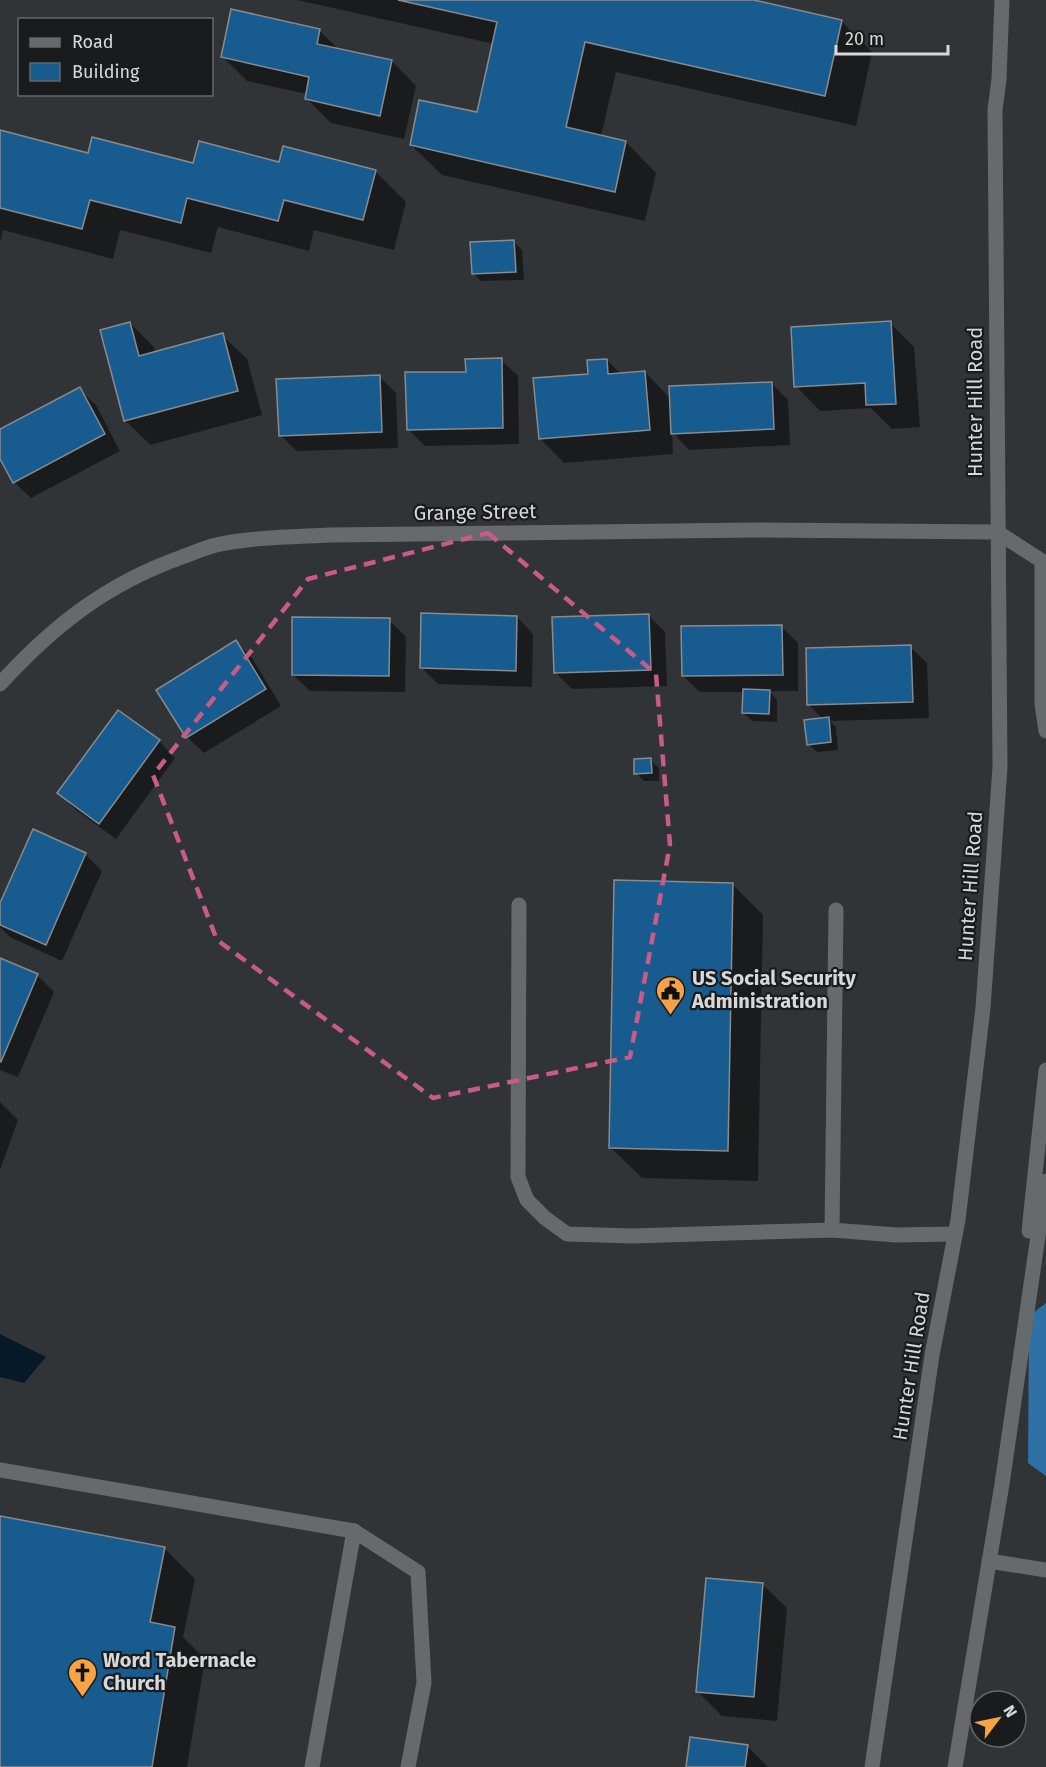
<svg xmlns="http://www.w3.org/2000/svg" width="1046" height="1767" font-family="'Fira Sans',sans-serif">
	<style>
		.forest { fill: #2f70a5 }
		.water { fill: #051929 }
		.shadow { fill: #0007 }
		.building { fill: #185c8f; stroke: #888b8e; stroke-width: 1.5 }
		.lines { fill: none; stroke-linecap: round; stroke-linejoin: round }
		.lane { stroke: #666a6c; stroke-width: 15 }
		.street { stroke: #666a6c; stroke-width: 15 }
		.secondary { stroke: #666a6c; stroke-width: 15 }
		.marked { fill: none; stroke: #c95b87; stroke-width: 4.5; stroke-dasharray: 12 8; stroke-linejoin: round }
		.labels { text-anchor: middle; stroke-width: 4.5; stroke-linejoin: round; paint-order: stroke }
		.street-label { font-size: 20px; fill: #d7d8da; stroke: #1a1b1d }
		.poi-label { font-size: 20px; font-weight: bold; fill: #d7d8da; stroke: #1a1b1d; text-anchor: start }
	</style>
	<rect width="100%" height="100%" fill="#313436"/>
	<polygon class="forest" points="1046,1303 1046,1476 1028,1463 1029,1316"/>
	<polygon class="water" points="0,1334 46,1357 24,1383 0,1377"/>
	<g class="shadow">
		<polygon points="297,0 747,0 841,21 872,52 856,126 616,72 601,136 626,142 656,173 645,221 442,175 411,145 478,114 494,44"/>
		<polygon points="319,30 339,50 392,61 416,86 404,139 331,123 307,99 307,94 247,81 223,57"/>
		<polygon points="0,132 89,155 195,165 280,164 375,171 406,202 394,250 314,230 309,251 218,227 211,253 120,230 113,259 3,230 0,243"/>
		<polygon points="514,242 522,250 524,280 481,281 473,273"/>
		<polygon points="130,323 154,347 155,353 222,335 247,359 262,415 150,445 126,421 101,331"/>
		<polygon points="890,323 914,347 920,427 892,429 871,408 820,411 796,386"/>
		<polygon points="501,360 518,376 519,444 425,446 409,430 467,373"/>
		<polygon points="607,360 621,374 645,372 671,399 771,383 788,400 790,445 689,450 672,432 673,454 564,463 540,438 590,375"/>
		<polygon points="379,376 396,393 398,448 297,451 280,435"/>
		<polygon points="79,389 96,405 120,451 31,498 14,482 0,455 0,431"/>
		<polygon points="649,616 665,632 667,686 572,689 555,672"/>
		<polygon points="517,617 533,634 532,687 438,684 421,667"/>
		<polygon points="389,620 406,637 405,692 310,691 293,675"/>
		<polygon points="781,626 798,643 798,691 769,691 777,700 777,722 752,721 744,713 744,692 700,692 683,676"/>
		<polygon points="236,642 252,658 281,706 204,753 187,737"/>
		<polygon points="910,647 927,663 929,718 830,721 836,727 838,750 817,752 808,744 823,719 809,705"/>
		<polygon points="159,741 175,758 116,839 76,810 59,793"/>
		<polygon points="650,760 659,768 659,781 644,781 636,773"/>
		<polygon points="85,854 102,871 62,961 10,937 0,927 0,907"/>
		<polygon points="732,884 763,915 758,1181 642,1178 611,1148"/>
		<polygon points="0,959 37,975 54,992 18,1077 0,1070"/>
		<polygon points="0,1102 18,1120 0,1170"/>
		<polygon points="0,1517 164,1548 195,1579 183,1637 205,1659 187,1767 0,1767"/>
		<polygon points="762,1584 787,1608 777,1721 722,1716 698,1692"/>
		<polygon points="748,1747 768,1767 687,1767"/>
	</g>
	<g class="building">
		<polygon points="398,0 754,0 842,20 825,96 585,42 566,127 626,141 615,192 410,145 419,100 477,112 497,22"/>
		<polygon points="231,9 320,29 317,44 392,60 380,116 305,99 309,77 221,57"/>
		<polygon points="0,130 88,153 92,137 193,163 199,141 279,162 283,146 376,170 363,220 284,200 278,221 187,198 181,223 90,200 82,229 0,208"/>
		<polygon points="514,240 516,272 472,274 470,242"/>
		<polygon points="891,321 896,404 866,405 865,383 794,387 791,327"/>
		<polygon points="130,322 139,356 223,333 238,391 124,421 100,330"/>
		<polygon points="502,358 503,428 407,430 405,372 466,372 465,359"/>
		<polygon points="607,359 608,374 645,371 650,430 539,439 533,378 588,374 587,360"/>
		<polygon points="380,375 382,432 279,436 276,379"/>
		<polygon points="772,382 774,429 671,434 669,386"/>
		<polygon points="80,387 105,434 13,483 0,459 0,429"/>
		<polygon points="421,613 517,616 516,671 420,668"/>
		<polygon points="649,614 651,670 554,673 552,617"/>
		<polygon points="292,617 390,618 389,676 292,675"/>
		<polygon points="782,625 783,675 682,676 681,626"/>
		<polygon points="236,640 266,689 186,738 156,690"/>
		<polygon points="911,645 913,702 807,705 806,648"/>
		<polygon points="743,689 770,690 769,714 742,713"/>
		<polygon points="118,710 160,740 99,824 57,793"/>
		<polygon points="829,717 831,742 807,745 804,720"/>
		<polygon points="651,758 652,773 634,774 634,759"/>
		<polygon points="33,829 86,853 46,945 0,925 0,903"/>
		<polygon points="614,880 733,883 728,1151 609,1148"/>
		<polygon points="0,958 38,974 1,1062 0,1061"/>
		<polygon points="0,1516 165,1547 150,1622 175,1627 152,1767 0,1767"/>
		<polygon points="706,1578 763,1583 754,1697 696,1692"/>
		<polygon points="690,1737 748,1745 745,1767 686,1767"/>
	</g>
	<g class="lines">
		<g class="lane">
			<polyline points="519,905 518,1177 527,1200 545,1218 567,1234 632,1236 832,1230 896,1235 955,1234"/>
			<polyline points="832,1230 836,910"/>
			<polyline points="0,1470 354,1531 418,1572 424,1683 408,1767"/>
			<polyline points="989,1561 1046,1570"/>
			<polyline points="312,1767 354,1531"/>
		</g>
		<path class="street" d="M0,684C53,626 106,584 182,557C193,553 204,548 216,545C253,537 292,537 330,535L754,530L997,532"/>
		<g class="secondary">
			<polyline points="997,532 1042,561 1042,704 1046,731"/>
			<polyline points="1029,1231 1046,1070"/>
			<polyline points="872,1767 932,1355 958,1220 983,1008 1000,767 995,110 999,79 1002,0"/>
			<polyline points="955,1767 1002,1484 1046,1181"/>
		</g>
	</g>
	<path class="marked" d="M488,533L656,674L670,845L630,1057L433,1098L217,940L153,775L308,579Z"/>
	<defs>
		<symbol id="civic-pin" viewBox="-11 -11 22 30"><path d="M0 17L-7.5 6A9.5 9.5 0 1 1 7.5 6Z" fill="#f5a345" stroke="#1a1b1d"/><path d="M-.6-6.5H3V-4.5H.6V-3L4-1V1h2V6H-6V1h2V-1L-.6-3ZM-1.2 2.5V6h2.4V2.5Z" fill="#111"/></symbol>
		<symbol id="church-pin" viewBox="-11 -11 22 30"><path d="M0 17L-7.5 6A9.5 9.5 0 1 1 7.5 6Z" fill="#f5a345" stroke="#1a1b1d"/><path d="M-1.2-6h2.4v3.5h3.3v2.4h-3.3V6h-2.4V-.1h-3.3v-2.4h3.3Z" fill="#111"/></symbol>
	</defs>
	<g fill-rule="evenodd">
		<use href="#civic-pin" x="654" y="974" width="33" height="45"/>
		<use href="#church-pin" x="66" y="1656" width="33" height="45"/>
	</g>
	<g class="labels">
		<g class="street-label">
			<text transform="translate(975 402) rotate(-90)" y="7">Hunter Hill Road</text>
			<text transform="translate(475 512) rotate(-1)" y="7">Grange Street</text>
			<text transform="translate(970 886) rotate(-86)" y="7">Hunter Hill Road</text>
			<text transform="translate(911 1366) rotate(-81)" y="7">Hunter Hill Road</text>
		</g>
		<g class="poi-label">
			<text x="692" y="985">US Social Security<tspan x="692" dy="23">Administration</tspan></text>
			<text x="103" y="1667">Word Tabernacle<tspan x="103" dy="23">Church</tspan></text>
		</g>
	</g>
	<rect x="18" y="18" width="195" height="78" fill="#1a1b1d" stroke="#666769" stroke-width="1.5"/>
	<rect x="30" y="38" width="30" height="9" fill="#666a6c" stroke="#666769" stroke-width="1.5"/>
	<text x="72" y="48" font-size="18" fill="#d7d8da">Road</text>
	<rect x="30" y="63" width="30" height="18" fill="#185c8f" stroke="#666769" stroke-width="1.5"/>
	<text x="72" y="78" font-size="18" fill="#d7d8da">Building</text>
	<g transform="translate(998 1719) rotate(58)"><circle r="28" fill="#1a1b1d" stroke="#666769" stroke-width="1.5"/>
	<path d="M0-4.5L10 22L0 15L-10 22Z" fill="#f5a345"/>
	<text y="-9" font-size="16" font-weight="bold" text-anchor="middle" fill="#d7d8da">N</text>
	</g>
	<path d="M836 45v9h112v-9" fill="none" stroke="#d7d8da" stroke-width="3"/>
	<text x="845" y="45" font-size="18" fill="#d7d8da" stroke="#1a1b1d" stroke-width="4.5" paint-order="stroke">20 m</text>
</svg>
